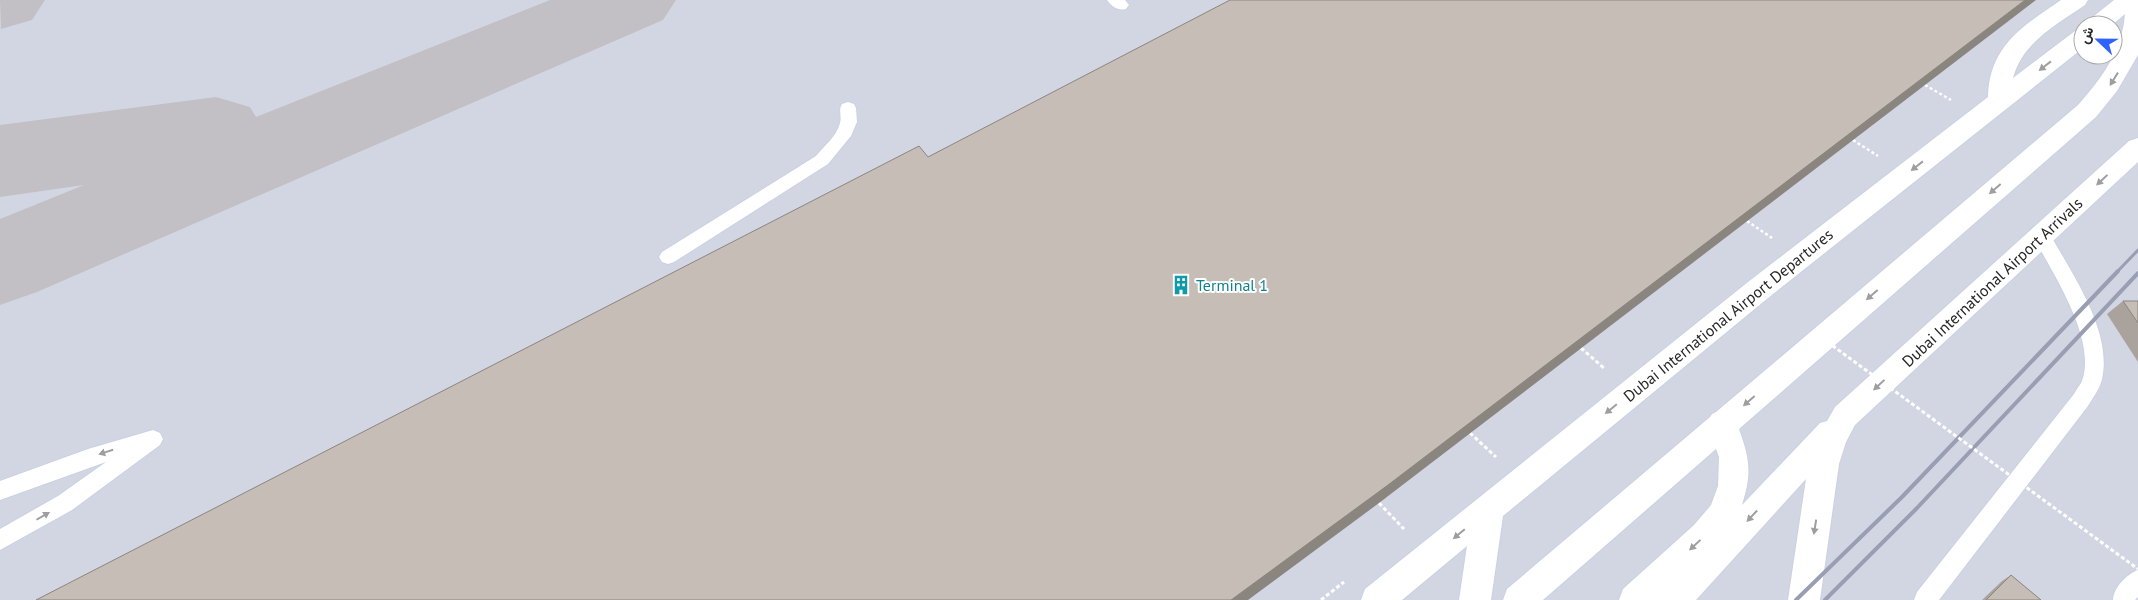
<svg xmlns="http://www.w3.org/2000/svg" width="2138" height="600" font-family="'PT Sans',Vazirmatn,sans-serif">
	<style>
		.airport { fill: #d2d6e3; fill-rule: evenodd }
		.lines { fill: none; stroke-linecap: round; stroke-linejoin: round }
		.taxiway { fill: #c2c0c4; fill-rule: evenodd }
		.service-casing { stroke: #cbd1e2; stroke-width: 2 }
		.secondary-casing { stroke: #cbd1e2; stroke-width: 2 }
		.path-far1 { stroke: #fff; stroke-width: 2.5; stroke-dasharray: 3 2.5; stroke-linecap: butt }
		.path { stroke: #fff; stroke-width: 3; stroke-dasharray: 4 2.5; stroke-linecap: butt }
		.service { fill: #fff; fill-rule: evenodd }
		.secondary { fill: #fff; fill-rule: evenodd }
		.rail-far1 { stroke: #999eb3; stroke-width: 3 }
		.rail { stroke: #999eb3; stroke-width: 4 }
		.path-bridge { stroke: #fff; stroke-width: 3; stroke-dasharray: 4 2.5; stroke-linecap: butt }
		.wall { fill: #aaa39d }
		.shaded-wall { fill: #8b857f }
		.building { fill: #c6beb6; stroke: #8b857f }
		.oneway { fill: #9e9e9e }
		.labels { text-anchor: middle; stroke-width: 4; stroke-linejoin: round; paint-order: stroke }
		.street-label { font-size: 16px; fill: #272727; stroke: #fff }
		.culture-label { font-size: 16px; fill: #0d838f; stroke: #fff; text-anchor: start }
	</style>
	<rect width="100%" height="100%" fill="#ebe1d6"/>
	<path class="airport" d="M0,0H2138V600H0ZM2083,25H2113V55H2083Z"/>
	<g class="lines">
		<g class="taxiway">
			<polygon points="0,0 45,0 32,20 1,29"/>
			<polygon points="550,0 676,0 663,20 37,292 0,305 0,219 84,185 0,197 0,125 216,97 250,107 256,117"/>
		</g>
		<defs>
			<g id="service">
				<path d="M1107,0H1125L1129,5L1126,9C1118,11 1112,7 1107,0Z"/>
				<path d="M848,102L854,104L856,108L857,122L851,136L828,164L674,262L668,264L662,262L659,257L662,252L816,156C824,146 837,136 840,123C842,116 838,110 842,104Z"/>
				<path d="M2042,229L2048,231C2071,272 2113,331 2102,379C2100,389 2093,397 2088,406L1939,600H1914L1917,592L2074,394C2076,390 2080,385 2082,381C2097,338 2052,273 2033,236L2036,231Z"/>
				<polygon points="153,430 160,433 163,439 160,445 72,510 0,550 0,529 58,496 106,462 0,500 0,481 88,449"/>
				<path d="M2138,570V597L2135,600H2113C2113,588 2127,574 2138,570Z"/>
			</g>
			<g id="secondary">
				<path d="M2061,0H2088L2085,5C2056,25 2023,42 2013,78L2075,31L2083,28V48L1768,298L1503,516L1491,600H1459L1467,546L1402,600H1361L1365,589L1748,282L1988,97C1989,46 2023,26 2061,0Z"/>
				<path d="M2114,0H2138V55L2117,91L2096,117L1739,429C1750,460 1752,473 1742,505L1820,423L1827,421L1835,407L2129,141L2138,138V162L1855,425L1846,442L1839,464L1820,600H1788L1806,479L1696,600H1619L1623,589L1694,525L1711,505L1718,486L1719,457L1716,449L1543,600H1503L1507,589L1710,417L1712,414L1716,412L2078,105C2102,78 2122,51 2125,14L2112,25H2086L2089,20Z"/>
			</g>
		</defs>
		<use href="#service" class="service-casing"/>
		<use href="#secondary" class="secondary-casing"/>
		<g class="path-far1">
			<polyline points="1925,85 1951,100"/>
			<polyline points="1853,140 1878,156"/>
			<polyline points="1747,221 1772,238"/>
		</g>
		<g class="path">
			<polyline points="1581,348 1605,369"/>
			<polyline points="1470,433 1496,457"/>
			<polyline points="1379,503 1404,529"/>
			<polyline points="1321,600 1344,582"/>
		</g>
		<use href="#service" class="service"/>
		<use href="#secondary" class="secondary"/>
		<polyline class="rail-far1" points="2117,272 2138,250"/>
		<g class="rail">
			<polyline points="1796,600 1902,497 2118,271"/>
			<polyline points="1825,600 1917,508 2138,273"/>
		</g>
		<polyline class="path-bridge" points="1822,338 2138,569"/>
	</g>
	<g class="wall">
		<polygon points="2123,301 2138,301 2138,362 2107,314"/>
		<polygon points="2011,575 2041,600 1982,600 2002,581"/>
	</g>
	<polygon class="shaded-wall" points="2025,0 2036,0 1379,503 1248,600 1231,600"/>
	<g class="building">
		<polygon points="1230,0 2025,0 1388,485 1231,600 36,600 919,146 928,157"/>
		<polygon points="2123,301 2138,301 2138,323"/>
		<polygon points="2011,575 2041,600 1986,600"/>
	</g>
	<defs><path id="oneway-solid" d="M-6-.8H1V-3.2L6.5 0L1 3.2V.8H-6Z" transform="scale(1.25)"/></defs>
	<g class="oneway">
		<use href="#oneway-solid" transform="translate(2045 66) rotate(142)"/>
		<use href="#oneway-solid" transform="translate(2114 79) rotate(122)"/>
		<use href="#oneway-solid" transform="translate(1917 166) rotate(142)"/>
		<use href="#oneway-solid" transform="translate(2102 180) rotate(137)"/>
		<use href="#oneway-solid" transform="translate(1995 189) rotate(139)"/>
		<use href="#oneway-solid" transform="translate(1872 295) rotate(139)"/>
		<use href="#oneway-solid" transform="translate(1879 385) rotate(137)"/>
		<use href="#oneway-solid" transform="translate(1749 401) rotate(139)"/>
		<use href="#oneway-solid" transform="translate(1611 409) rotate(141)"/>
		<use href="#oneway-solid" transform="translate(106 452) rotate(163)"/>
		<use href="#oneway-solid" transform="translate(43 516) rotate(-30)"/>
		<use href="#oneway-solid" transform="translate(1752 516) rotate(133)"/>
		<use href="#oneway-solid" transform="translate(1815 527) rotate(99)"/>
		<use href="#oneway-solid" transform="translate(1459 534) rotate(140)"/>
		<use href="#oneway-solid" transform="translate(1695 545) rotate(137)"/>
	</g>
	<defs>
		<symbol id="building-bare" viewBox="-9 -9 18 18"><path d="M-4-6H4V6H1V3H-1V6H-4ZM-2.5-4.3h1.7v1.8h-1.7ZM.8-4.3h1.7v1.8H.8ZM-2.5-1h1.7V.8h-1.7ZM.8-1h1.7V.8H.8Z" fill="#0f9aa8" stroke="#fff" stroke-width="2.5" paint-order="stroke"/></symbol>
	</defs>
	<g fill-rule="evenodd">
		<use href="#building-bare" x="1167" y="271" width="28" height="28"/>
	</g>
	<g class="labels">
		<g class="street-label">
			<text transform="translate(1992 282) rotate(-43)" y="6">Dubai International Airport Arrivals</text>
			<text transform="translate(1728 315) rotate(-39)" y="6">Dubai International Airport Departures</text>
		</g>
		<g class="culture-label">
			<text x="1196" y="291">Terminal 1</text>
		</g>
	</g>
	<g transform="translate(2098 40) rotate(292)"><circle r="24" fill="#ffffff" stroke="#a9a9a9"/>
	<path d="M0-4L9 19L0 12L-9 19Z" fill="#2f62ff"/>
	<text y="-8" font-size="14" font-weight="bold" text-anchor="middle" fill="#272727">ش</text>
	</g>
</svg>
